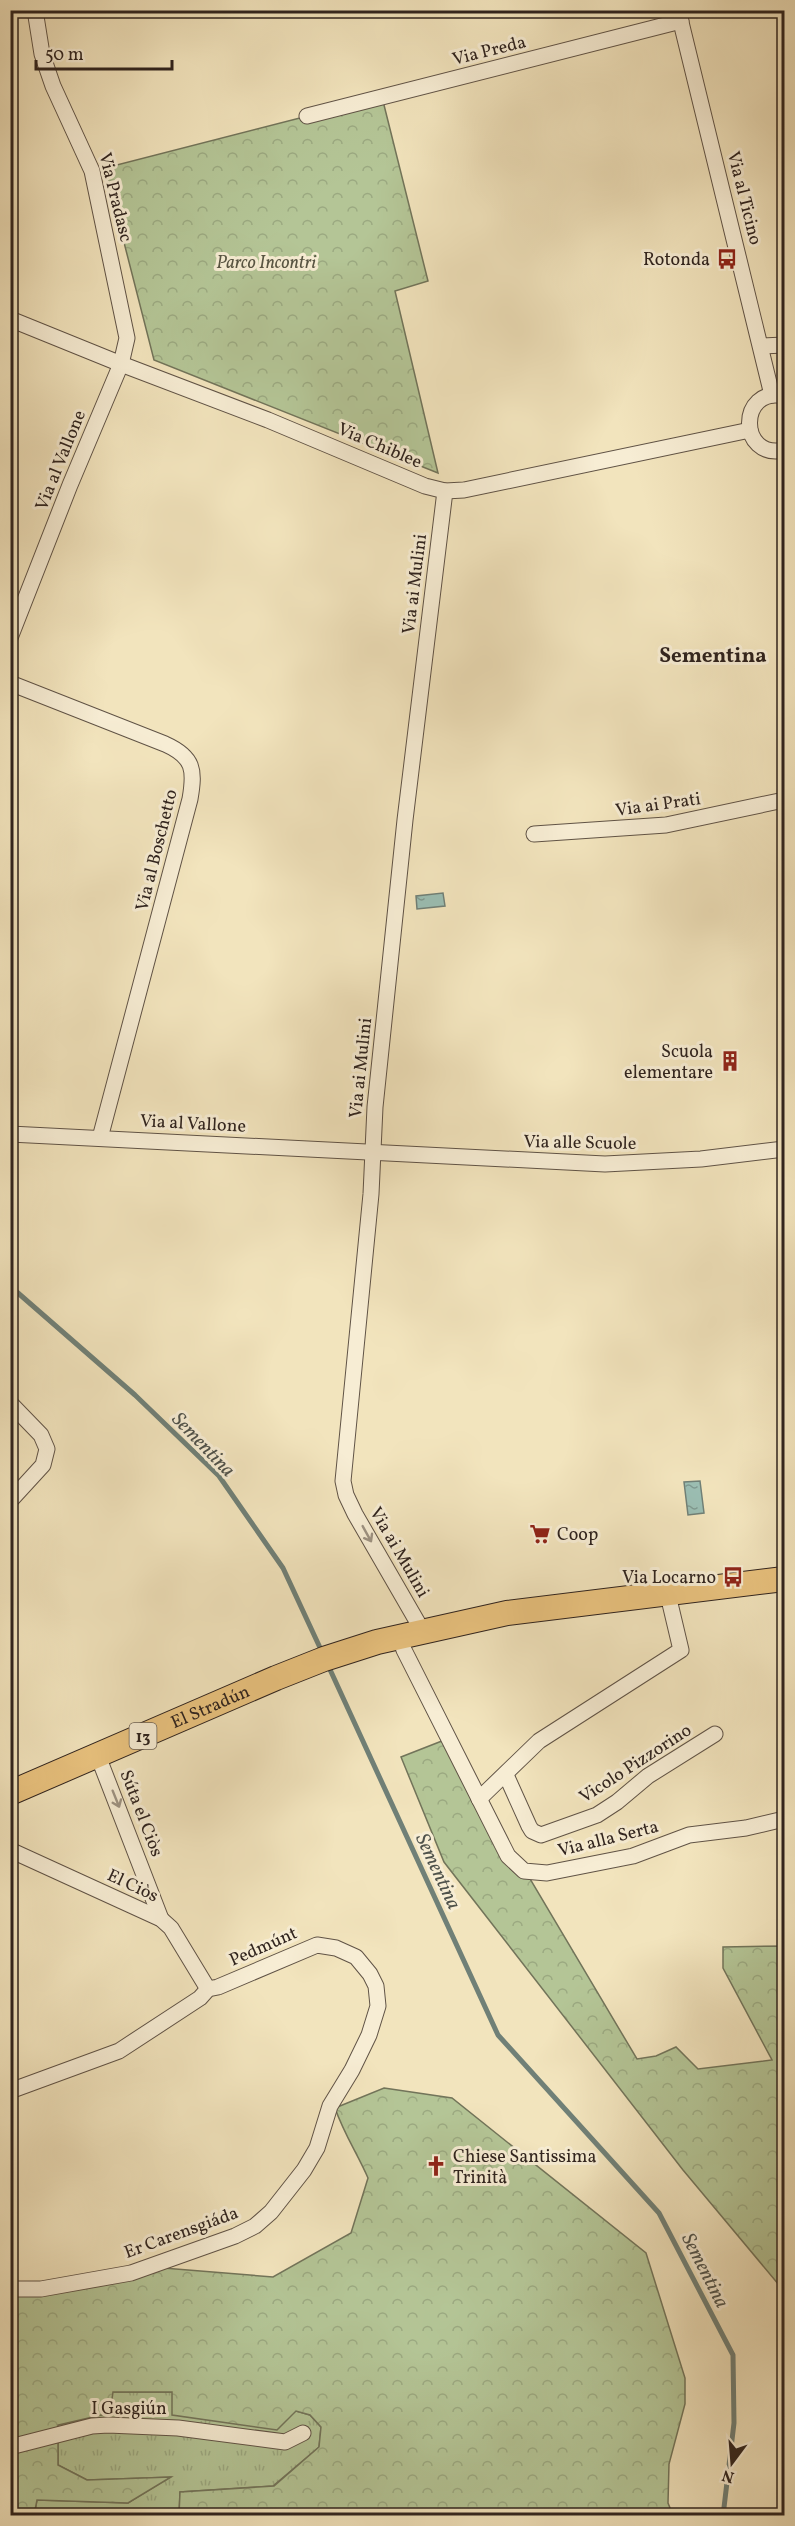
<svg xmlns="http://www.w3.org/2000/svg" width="795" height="2526" font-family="Vollkorn,serif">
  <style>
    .grass { fill: url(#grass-tufts); stroke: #72745a; stroke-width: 1.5 }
    .forest { fill: url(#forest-crowns); stroke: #72745a; stroke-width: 1.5 }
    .water { fill: url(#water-ripples); stroke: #708077; stroke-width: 1.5 }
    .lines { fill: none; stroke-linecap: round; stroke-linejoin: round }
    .stream { stroke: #708077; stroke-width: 5 }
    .street-casing { stroke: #605346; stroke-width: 17 }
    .primary-casing { stroke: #2f231e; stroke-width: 26 }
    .street { stroke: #f7edd4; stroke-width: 15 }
    .primary { stroke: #e9c27e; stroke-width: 24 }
    .oneway { stroke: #9d9282 }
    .labels { text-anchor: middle; stroke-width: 6; stroke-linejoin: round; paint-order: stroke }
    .shield { fill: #f7edd4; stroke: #6b6055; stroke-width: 1.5 }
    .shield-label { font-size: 16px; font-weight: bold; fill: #2f231e }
    .street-label { font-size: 18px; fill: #2f231e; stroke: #f7edd4 }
    .poi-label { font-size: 18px; fill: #2f231e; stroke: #f7edd4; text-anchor: end }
    .park-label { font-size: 18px; font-style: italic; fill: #575442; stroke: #f7edd4 }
    .water-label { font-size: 20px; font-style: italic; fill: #4f524b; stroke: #f7edd4 }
    .quarter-label { font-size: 21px; font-weight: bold; fill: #2f231e; stroke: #f7edd4 }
  </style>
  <defs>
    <pattern id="grass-tufts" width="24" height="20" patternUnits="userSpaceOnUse" patternTransform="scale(1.5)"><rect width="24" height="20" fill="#b4c596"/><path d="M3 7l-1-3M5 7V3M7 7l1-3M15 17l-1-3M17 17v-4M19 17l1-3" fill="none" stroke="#9ba981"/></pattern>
    <pattern id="forest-crowns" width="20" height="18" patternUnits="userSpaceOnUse" patternTransform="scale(1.5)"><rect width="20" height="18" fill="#b4c596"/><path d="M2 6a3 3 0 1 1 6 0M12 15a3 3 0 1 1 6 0" fill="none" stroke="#9ba981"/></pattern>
    <pattern id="water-ripples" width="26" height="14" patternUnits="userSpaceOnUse" patternTransform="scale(1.5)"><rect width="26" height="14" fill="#9bbeb3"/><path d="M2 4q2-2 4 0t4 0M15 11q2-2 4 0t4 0" fill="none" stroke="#7f9a91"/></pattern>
  </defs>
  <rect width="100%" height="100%" fill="#f2e4bd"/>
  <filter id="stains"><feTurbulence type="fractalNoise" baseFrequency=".00333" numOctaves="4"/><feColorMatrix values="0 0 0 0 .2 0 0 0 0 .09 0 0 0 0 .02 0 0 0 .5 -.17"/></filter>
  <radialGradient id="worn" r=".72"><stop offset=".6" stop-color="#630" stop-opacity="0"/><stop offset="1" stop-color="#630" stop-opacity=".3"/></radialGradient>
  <path class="grass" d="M112,2392H172L296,2411L310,2415L321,2427L319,2447L273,2486L180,2492L179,2515L34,2516L37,2500L128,2503L170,2477L87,2480L58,2465V2425L110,2413Z"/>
  <g class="forest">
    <path d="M382,97L428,281L395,291L438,473L154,360L105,168Z"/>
    <path d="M447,1739L637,2059L656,2056L676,2047L698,2069L772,2060L723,1968V1947L784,1946V2291L683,2170L444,1862L401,1757Z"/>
    <path d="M384,2088L452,2098L646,2253L685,2378V2404L669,2464L668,2503L673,2515H179L180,2492L274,2486L319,2447L321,2427L310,2415L296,2411L277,2430L172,2415V2392H113L110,2413L58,2425V2465L87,2480L171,2477L128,2503L37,2500L34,2515H11L10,2289L151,2267L273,2277L351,2233L368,2178C357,2153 344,2134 335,2108Z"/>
  </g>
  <g class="water">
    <path d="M443,893L445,906L417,909L416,896Z"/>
    <path d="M700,1481L704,1513L688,1515L684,1482Z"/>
  </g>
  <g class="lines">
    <g class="stream">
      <path d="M10,1286L135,1395L219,1476L283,1568L322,1652"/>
      <path d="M327,1663L498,2035L659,2213L733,2355L734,2423L723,2516"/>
    </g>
    <g class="street-casing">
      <g id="street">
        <path d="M678,10L772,395"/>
        <path d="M307,116L681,21"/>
        <path d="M10,319L121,364L268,420L425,486L445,491L464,490L750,430"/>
        <path d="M761,346L784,345"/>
        <path d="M784,396C738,386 738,460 784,450"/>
        <path d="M10,638L70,485L121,364L127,338L92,171L53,86L42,54L35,10"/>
        <path d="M10,683L165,744C194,757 195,770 190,799L100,1138"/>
        <path d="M534,834L666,825L784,800"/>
        <path d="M10,1134L605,1164L701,1159L784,1149"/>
        <path d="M10,1403L41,1435L47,1449L43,1465L10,1501"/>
        <path d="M422,1630L355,1514L346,1495L343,1481L371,1194L375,1107L405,820L445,491"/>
        <path d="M399,1636L404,1650L508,1856L524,1871L547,1873L633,1856L689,1835L746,1828L784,1819"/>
        <path d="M98,1756L161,1919"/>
        <path d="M506,1775L529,1826L532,1831L541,1835L597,1815L617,1802L648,1776L715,1734"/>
        <path d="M479,1799L539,1741L681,1650L668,1595"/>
        <path d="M10,1850L161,1919L171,1928L208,1989"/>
        <path d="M10,2091L119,2051L200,1998L208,1989L218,1987L317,1945L336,1948L356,1957L370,1974L376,1986L378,2006L369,2035L352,2070L330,2106L317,2148L304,2170L271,2212L255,2226L235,2236L131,2273L41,2289H10"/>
        <path d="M10,2447L92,2426L108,2425L178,2428L285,2442L303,2433"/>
      </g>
    </g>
    <g class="primary-casing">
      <g id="primary">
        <path id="s1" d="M10,1793L276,1678L324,1659L377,1642L507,1613L784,1579"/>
      </g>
    </g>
    <use href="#street" class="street"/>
    <use href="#primary" class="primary"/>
  </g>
  <defs><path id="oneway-shaft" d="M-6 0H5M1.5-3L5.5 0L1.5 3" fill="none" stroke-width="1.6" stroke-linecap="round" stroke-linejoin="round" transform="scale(1.5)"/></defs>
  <g class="oneway">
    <use href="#oneway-shaft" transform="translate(367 1534) rotate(61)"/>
    <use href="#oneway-shaft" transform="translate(116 1799) rotate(68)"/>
  </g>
  <defs>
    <g id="bus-bare" transform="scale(1.62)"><path d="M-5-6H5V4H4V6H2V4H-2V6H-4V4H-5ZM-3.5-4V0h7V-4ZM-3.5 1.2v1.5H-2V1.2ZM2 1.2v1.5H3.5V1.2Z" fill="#8f2418" stroke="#f7edd4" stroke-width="2.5" paint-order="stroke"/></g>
    <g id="building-bare" transform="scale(1.62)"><path d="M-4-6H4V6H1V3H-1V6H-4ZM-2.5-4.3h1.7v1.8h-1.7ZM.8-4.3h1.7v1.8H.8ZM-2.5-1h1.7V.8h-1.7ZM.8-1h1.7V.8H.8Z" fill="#8f2418" stroke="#f7edd4" stroke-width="2.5" paint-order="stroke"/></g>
    <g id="supermarket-bare" transform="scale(1.62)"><path d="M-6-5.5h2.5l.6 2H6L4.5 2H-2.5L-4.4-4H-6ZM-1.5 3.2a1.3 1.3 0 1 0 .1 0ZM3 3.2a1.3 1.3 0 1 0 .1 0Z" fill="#8f2418" stroke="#f7edd4" stroke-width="2.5" paint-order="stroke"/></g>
    <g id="church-bare" transform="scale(1.62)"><path d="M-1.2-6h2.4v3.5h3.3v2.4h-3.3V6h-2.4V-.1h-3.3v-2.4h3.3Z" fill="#8f2418" stroke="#f7edd4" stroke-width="2.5" paint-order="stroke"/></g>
  </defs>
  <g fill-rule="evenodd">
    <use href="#bus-bare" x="727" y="259"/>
    <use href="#building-bare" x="730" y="1061"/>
    <use href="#supermarket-bare" x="540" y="1534"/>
    <use href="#bus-bare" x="733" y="1577"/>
    <use href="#church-bare" x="436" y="2166"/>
  </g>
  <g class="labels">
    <rect class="shield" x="129.5" y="1723" width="27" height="26" rx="4.5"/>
    <g class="shield-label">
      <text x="143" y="1742">13</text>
    </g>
    <g class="street-label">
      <text transform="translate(489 50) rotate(-14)" y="6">Via Preda</text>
      <text transform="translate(116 197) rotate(76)" y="6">Via Pradasc</text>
      <text transform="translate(745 198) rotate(76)" y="6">Via al Ticino</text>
      <text transform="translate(380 445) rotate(23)" y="6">Via Chiblee</text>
      <text transform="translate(60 460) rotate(-68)" y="6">Via al Vallone</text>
      <text transform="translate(414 584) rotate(-83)" y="6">Via ai Mulini</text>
      <text transform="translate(658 804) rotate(-8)" y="6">Via ai Prati</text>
      <text transform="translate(156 850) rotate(-76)" y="6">Via al Boschetto</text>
      <text transform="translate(360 1068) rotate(-84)" y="6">Via ai Mulini</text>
      <text transform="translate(193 1123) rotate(3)" y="6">Via al Vallone</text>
      <text transform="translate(580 1142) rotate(1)" y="6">Via alle Scuole</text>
      <text transform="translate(400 1552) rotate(60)" y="6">Via ai Mulini</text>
      <text dy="6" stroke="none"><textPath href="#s1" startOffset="218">El Stradún</textPath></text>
      <text transform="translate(635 1763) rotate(-33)" y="6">Vicolo Pizzorino</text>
      <text transform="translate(142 1813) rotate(69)" y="6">Súta el Ciòs</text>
      <text transform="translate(608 1838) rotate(-14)" y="6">Via alla Serta</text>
      <text transform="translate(133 1885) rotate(25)" y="6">El Ciòs</text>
      <text transform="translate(263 1946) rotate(-24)" y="6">Pedmúnt</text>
      <text transform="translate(181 2232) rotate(-20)" y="6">Er Carensgiáda</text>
      <text x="129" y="2414">I Gasgiún</text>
    </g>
    <g class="poi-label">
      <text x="710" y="265">Rotonda</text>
      <text x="713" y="1057">Scuola<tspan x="713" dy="21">elementare</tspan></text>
      <text x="557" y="1540" text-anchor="start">Coop</text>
      <text x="716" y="1583">Via Locarno</text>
      <text x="453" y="2162" text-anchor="start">Chiese Santissima<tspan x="453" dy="21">Trinità</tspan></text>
    </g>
    <g class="park-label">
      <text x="266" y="268">Parco Incontri</text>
    </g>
    <g class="water-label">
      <text transform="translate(204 1444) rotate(46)" y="7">Sementina</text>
      <text transform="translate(439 1871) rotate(65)" y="7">Sementina</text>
      <text transform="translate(706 2270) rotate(63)" y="7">Sementina</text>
    </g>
    <g class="quarter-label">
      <text x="713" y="662">Sementina</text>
    </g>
  </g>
  <rect width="795" height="2526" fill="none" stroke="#f2e4bd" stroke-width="36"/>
  <rect x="12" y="12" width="771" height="2502" fill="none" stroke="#2f231e" stroke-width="3"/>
  <rect x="18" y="18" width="759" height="2490" fill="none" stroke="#2f231e" stroke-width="1.5"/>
  <g transform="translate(732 2463) rotate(196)" stroke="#f7edd4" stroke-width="4.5" paint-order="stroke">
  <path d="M0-4.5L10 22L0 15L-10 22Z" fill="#2f231e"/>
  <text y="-9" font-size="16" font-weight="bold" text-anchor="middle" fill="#2f231e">N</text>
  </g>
  <path d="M36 60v9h136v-9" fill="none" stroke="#2f231e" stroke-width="3"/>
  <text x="45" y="60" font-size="18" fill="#2f231e" stroke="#f7edd4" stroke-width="4.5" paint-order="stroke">50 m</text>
  <rect width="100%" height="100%" filter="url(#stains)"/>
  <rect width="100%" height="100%" fill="url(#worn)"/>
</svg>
